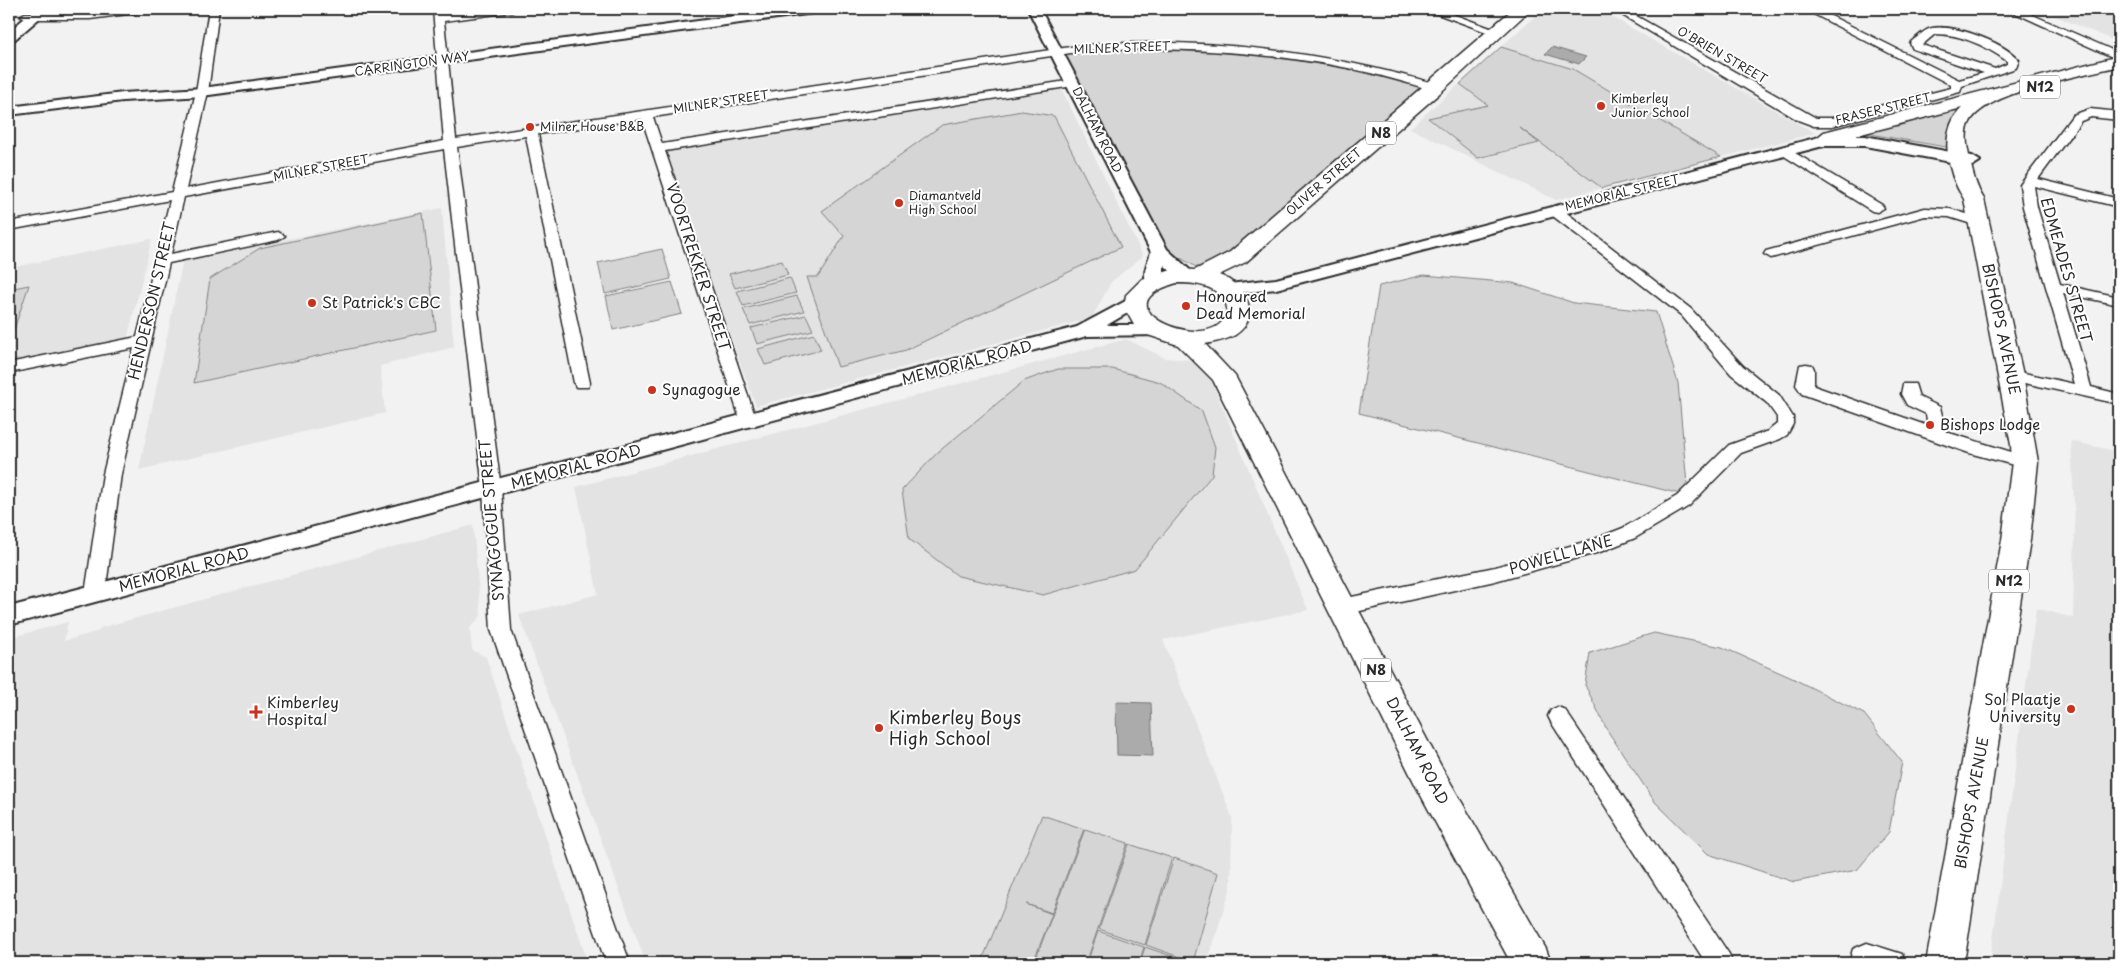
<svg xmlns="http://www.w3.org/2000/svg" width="2128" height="972" font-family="'Playpen Sans',sans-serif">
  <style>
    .built { fill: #e3e3e3 }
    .green { fill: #d5d5d5; stroke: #808080 }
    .water { fill: #ababab; stroke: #787878 }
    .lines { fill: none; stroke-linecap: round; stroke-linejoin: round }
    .minor-casing { stroke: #2b2b2b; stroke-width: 3 }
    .tertiary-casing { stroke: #2b2b2b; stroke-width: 4 }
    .trunk-casing { stroke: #2b2b2b; stroke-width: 3 }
    .minor { fill: #fff; fill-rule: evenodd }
    .tertiary { fill: #fff; fill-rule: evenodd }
    .trunk { fill: #fff; fill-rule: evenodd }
    .poi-dot { fill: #c8321e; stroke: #fff; stroke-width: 2 }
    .labels { text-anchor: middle; stroke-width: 4; stroke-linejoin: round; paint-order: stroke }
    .far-street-label { font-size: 12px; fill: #2b2b2b; stroke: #fff }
    .far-poi-label { font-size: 12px; fill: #2b2b2b; stroke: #fff; text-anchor: start }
    .shield { fill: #fff; stroke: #6b6b6b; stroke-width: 1 }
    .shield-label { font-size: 14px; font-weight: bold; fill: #2b2b2b }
    .street-label { font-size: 15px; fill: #2b2b2b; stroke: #fff }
    .poi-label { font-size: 15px; fill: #2b2b2b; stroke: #fff; text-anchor: start }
    .near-poi-label { font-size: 18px; fill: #2b2b2b; stroke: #fff; text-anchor: start }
  </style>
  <rect width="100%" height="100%" fill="#f2f2f2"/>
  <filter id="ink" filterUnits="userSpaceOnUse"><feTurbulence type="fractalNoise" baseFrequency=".02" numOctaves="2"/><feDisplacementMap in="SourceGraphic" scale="10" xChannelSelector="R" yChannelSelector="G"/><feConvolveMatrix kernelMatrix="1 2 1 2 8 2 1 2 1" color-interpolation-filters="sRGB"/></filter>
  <g filter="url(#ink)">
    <g class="built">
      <path d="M1543,9H1598L1815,133L1556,200L1410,128Z"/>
      <path d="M2038,9H2119V42L2115,41Z"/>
      <path d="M1061,88L1143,256L1111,282L1092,318L756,406L662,150Z"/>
      <path d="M442,208L454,347L380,366L385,413L139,470L183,260Z"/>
      <path d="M152,239L127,340L9,362V268Z"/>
      <path d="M1126,339L1165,358L1203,361L1308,610L1163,640L1232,817L1231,887L1207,963H646L519,615L598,594L576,487Z"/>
      <path d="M2071,441L2119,452V963H1990L2036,608L2073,618L2075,526Z"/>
      <path d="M473,525L481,616L470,628L472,650L486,657L588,963H9V638L68,622L64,641L99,631L100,628Z"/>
    </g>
    <g class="green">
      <path d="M1138,44L1311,58L1427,85L1228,261L1196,267L1165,249L1057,51Z"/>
      <path d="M1501,47L1573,69L1721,157L1602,188L1520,128L1539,143L1478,158L1428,118L1488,105L1460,84Z"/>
      <path d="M1966,105L1952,145L1946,147L1864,133Z"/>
      <path d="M1022,111L1054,116L1121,247L906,350L838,367L807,277H818L844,236L822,211L942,125Z"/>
      <path d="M423,213L436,330L194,383L210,279L260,248Z"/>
      <path d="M662,249L671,279L605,294L598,263Z"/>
      <path d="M782,261L788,275L735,288L729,274Z"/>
      <path d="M1424,275L1513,283L1574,303L1656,312L1678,383L1688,496L1359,413L1379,286Z"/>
      <path d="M790,278L796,293L743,306L737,291Z"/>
      <path d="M672,282L682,314L613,330L606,296Z"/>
      <path d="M29,285L9,344V289Z"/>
      <path d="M797,296L804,311L750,325L743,309Z"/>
      <path d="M806,315L813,330L757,344L751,328Z"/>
      <path d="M814,334L821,350L765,365L758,349Z"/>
      <path d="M1058,369H1112L1160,382L1202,411L1215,447L1212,475L1135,569L1043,595L958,576L909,539L902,490L937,453L1024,381Z"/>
      <path d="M1654,633L1722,647L1792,678L1864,714L1902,762L1889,832L1857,870L1794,882L1708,854L1655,802L1607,730L1585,685L1590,653Z"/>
      <path d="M1042,815L1084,829L1052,913L1026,904L1052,914L1033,963H981Z"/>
      <path d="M1085,829L1128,843L1086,963H1034Z"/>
      <path d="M1129,844L1172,858L1145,945L1099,929Z"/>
      <path d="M1174,858L1218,873L1193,962L1146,945Z"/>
      <path d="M1098,931L1144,947L1139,963H1087Z"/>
      <path d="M1145,947L1192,963H1140Z"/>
    </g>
    <g class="water">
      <path d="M1552,47L1586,57L1579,64L1545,54Z"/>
      <path d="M1116,702L1151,703L1153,756L1117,755Z"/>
    </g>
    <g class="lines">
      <g class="minor-casing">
        <g id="minor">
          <path d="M121,9H148L143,12L90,19H25L20,16L25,13H90Z"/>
          <path d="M209,9H219L208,92L186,189L444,141L433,9H443L444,14L488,9H517L512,12L444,21L456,139L1084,45C1208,37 1321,51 1440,85L1442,87L1436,91C1407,83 1378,74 1348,68C1260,51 1173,46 1084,51L653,117L662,144L1073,80L1079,83L1073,86L665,151L757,422L755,426H743L741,422L642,119L538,134L590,383L588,387H576L574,383L526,136L457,147L501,489L511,630L630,963H606L491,630L483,489L444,149L184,197L171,254L278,232L285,236L278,240L169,263L121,474L105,594L102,599L95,601L88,599L85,594L103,474L134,348L9,373V363L137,337L170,200L9,230V222L172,192L196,92Z"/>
          <path d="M1424,9H1439L1501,32L1496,35L1492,34Z"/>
          <path d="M1612,9H1624L1816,118H1832L1951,88V85L1804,9H1817L1959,80L1984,73L1913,49L1910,43L1912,41C1918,37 1925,29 1932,28C1955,24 2003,42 2019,60L2016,68L1962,86L1960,92L1832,126H1814L1798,120ZM1935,34C1961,34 1986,46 2007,61V64L1995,69L1922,45Z"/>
          <path d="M2006,9H2019L2119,53V60Z"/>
          <path d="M2090,109L2119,112V120L2091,117L2081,121L2038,179L2119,199V207L2034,186L2037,207L2060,284L2119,297V305L2063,293L2091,387L2119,394V404L2011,380L2005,379L2003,375L2005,371L2011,370L2074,384L2023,207L2020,185L2073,115Z"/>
          <path d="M1785,147L1882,205L1884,208L1877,212L1872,211L1781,154L1779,151Z"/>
          <path d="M1554,206L1559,207L1691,309L1743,366L1779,395L1793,417V424L1787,435L1780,439L1741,453L1689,506L1635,538L1600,552L1495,581L1342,615L1335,612L1332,607L1335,602L1342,599L1495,567L1595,539L1623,528L1677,496L1729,445L1768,431L1777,424V417L1767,403L1731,374L1681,315L1549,213L1547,210Z"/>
          <path d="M1925,208L1950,209L1983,219L1985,222L1978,226L1949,217L1925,216L1771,258L1764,254L1766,251Z"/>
          <path d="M1806,364L1812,365L1814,369V386L1928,426L1926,414L1907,405L1901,394L1903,384H1915L1919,397L1940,407L1946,432L2031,458L2034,462L2031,466L2025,468L1969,453L1802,394L1796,385L1800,365Z"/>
          <path d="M1558,707L1565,710L1729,954L1732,963H1706L1551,722L1548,716L1551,710Z"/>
          <path d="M1867,943L1902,954L1905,963H1849L1853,949Z"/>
        </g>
      </g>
      <g class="tertiary-casing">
        <g id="tertiary">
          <path d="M36,9H50L14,40L9,41V31Z"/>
          <path d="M787,9H820L814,13L202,96L123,101L9,115V107L123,93L202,88Z"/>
          <path d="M1028,9H1040L1167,249L1192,272L1195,276L1192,280H1180L1164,265L1163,281L1160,285H1148C1141,275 1148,262 1151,252Z"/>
          <path d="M1823,136H1865L1972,156L1980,161L1972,166L1865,146H1823L1276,289L1228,294L1222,293L1219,289L1222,285L1228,284L1276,279Z"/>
          <path d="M1135,296L1141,297L1144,301L1141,305L1107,325H1155L1162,327L1164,331L1162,335L1087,336L9,625V607L1077,327Z"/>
        </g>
      </g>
      <g class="trunk-casing">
        <g id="trunk">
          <path d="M1513,9H1531L1442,91L1246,262L1219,275C1244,284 1264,316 1235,335C1227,340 1215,342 1205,344L1235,376L1441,766L1546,949L1551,963H1511L1417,788L1213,380L1178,345L1148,335L1134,325L1124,307L1126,295L1142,279L1175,269L1195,270L1230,252ZM1177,283C1195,283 1218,285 1226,304C1228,309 1227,315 1224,319C1211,340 1169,330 1154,317C1133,298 1163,287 1177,283Z"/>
          <path d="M2119,56V66C2086,75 1986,91 1970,122C1964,133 1967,147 1970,160C1973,174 1976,187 1984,199L2023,375L2038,462L2030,540L1964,963H1926L2002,540L2012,462L2011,445L1964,199C1947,174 1938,130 1962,108L1838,140L1823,147L1816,145L1813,141L1824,132Z"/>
        </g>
      </g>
      <use href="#minor" class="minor"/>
      <use href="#tertiary" class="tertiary"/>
      <use href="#trunk" class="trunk"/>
    </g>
  </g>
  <g class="poi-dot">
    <circle cx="1601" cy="106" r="5"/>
    <circle cx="530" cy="127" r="5"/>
    <circle cx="899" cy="203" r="5"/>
    <circle cx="312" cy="303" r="5"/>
    <circle cx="1186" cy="306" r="5"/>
    <circle cx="652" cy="390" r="5"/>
    <circle cx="1930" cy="425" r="5"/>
    <circle cx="2071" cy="709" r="5"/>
    <path d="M253.5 704.5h5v5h5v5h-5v5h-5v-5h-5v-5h5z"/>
    <circle cx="879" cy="728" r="5"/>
  </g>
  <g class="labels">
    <g class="far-street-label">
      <text transform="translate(1122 48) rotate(-2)" y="4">MILNER STREET</text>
      <text transform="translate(1722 55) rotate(30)" y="4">O'BRIEN STREET</text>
      <text transform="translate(412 64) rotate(-8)" y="4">CARRINGTON WAY</text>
      <text transform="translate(721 102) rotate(-9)" y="4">MILNER STREET</text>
      <text transform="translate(1883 109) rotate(-14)" y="4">FRASER STREET</text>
      <text transform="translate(1097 130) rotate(63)" y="4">DALHAM ROAD</text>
      <text transform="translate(321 168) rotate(-11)" y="4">MILNER STREET</text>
      <text transform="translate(1324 182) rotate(-41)" y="4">OLIVER STREET</text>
      <text transform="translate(1622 193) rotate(-14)" y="4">MEMORIAL STREET</text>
    </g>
    <g class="far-poi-label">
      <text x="1611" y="103">Kimberley<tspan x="1611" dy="14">Junior School</tspan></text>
      <text x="540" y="131">Milner House B&amp;B</text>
      <text x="909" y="200">Diamantveld<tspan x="909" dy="14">High School</tspan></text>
    </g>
    <g class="shield">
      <rect x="2020" y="75.5" width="40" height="23" rx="4"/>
      <rect x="1366" y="121.5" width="30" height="23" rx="4"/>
      <rect x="1989" y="569.5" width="40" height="23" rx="4"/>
      <rect x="1361" y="658.5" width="30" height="23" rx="4"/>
    </g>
    <g class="shield-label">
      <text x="2040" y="92">N12</text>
      <text x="1381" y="138">N8</text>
      <text x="2009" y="586">N12</text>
      <text x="1376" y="675">N8</text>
    </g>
    <g class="street-label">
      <text transform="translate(698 267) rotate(72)" y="5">VOORTREKKER STREET</text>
      <text transform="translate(2066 270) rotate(74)" y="5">EDMEADES STREET</text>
      <text transform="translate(152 301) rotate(-77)" y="5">HENDERSON STREET</text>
      <text transform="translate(2001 329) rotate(78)" y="5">BISHOPS AVENUE</text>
      <text transform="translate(967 363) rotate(-15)" y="5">MEMORIAL ROAD</text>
      <text transform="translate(576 467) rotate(-15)" y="5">MEMORIAL ROAD</text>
      <text transform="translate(492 520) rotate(-95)" y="5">SYNAGOGUE STREET</text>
      <text transform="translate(1561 555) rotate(-16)" y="5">POWELL LANE</text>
      <text transform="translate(184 570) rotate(-15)" y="5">MEMORIAL ROAD</text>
      <text transform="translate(1417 751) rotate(63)" y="5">DALHAM ROAD</text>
      <text transform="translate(1972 803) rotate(-80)" y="5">BISHOPS AVENUE</text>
    </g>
    <g class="poi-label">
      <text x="1196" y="302">Honoured<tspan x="1196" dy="17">Dead Memorial</tspan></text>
      <text x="322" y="308">St Patrick's CBC</text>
      <text x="662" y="395">Synagogue</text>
      <text x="1940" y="430">Bishops Lodge</text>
      <text x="2061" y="705" text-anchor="end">Sol Plaatje<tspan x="2061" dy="17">University</tspan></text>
      <text x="267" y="708">Kimberley<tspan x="267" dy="17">Hospital</tspan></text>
    </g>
    <g class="near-poi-label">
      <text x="889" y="724">Kimberley Boys<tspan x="889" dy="21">High School</tspan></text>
    </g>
  </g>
  <rect width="2128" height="972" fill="none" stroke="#fff" stroke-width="30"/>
  <rect x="15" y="15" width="2098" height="942" fill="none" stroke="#2b2b2b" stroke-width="2" filter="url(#ink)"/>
</svg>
